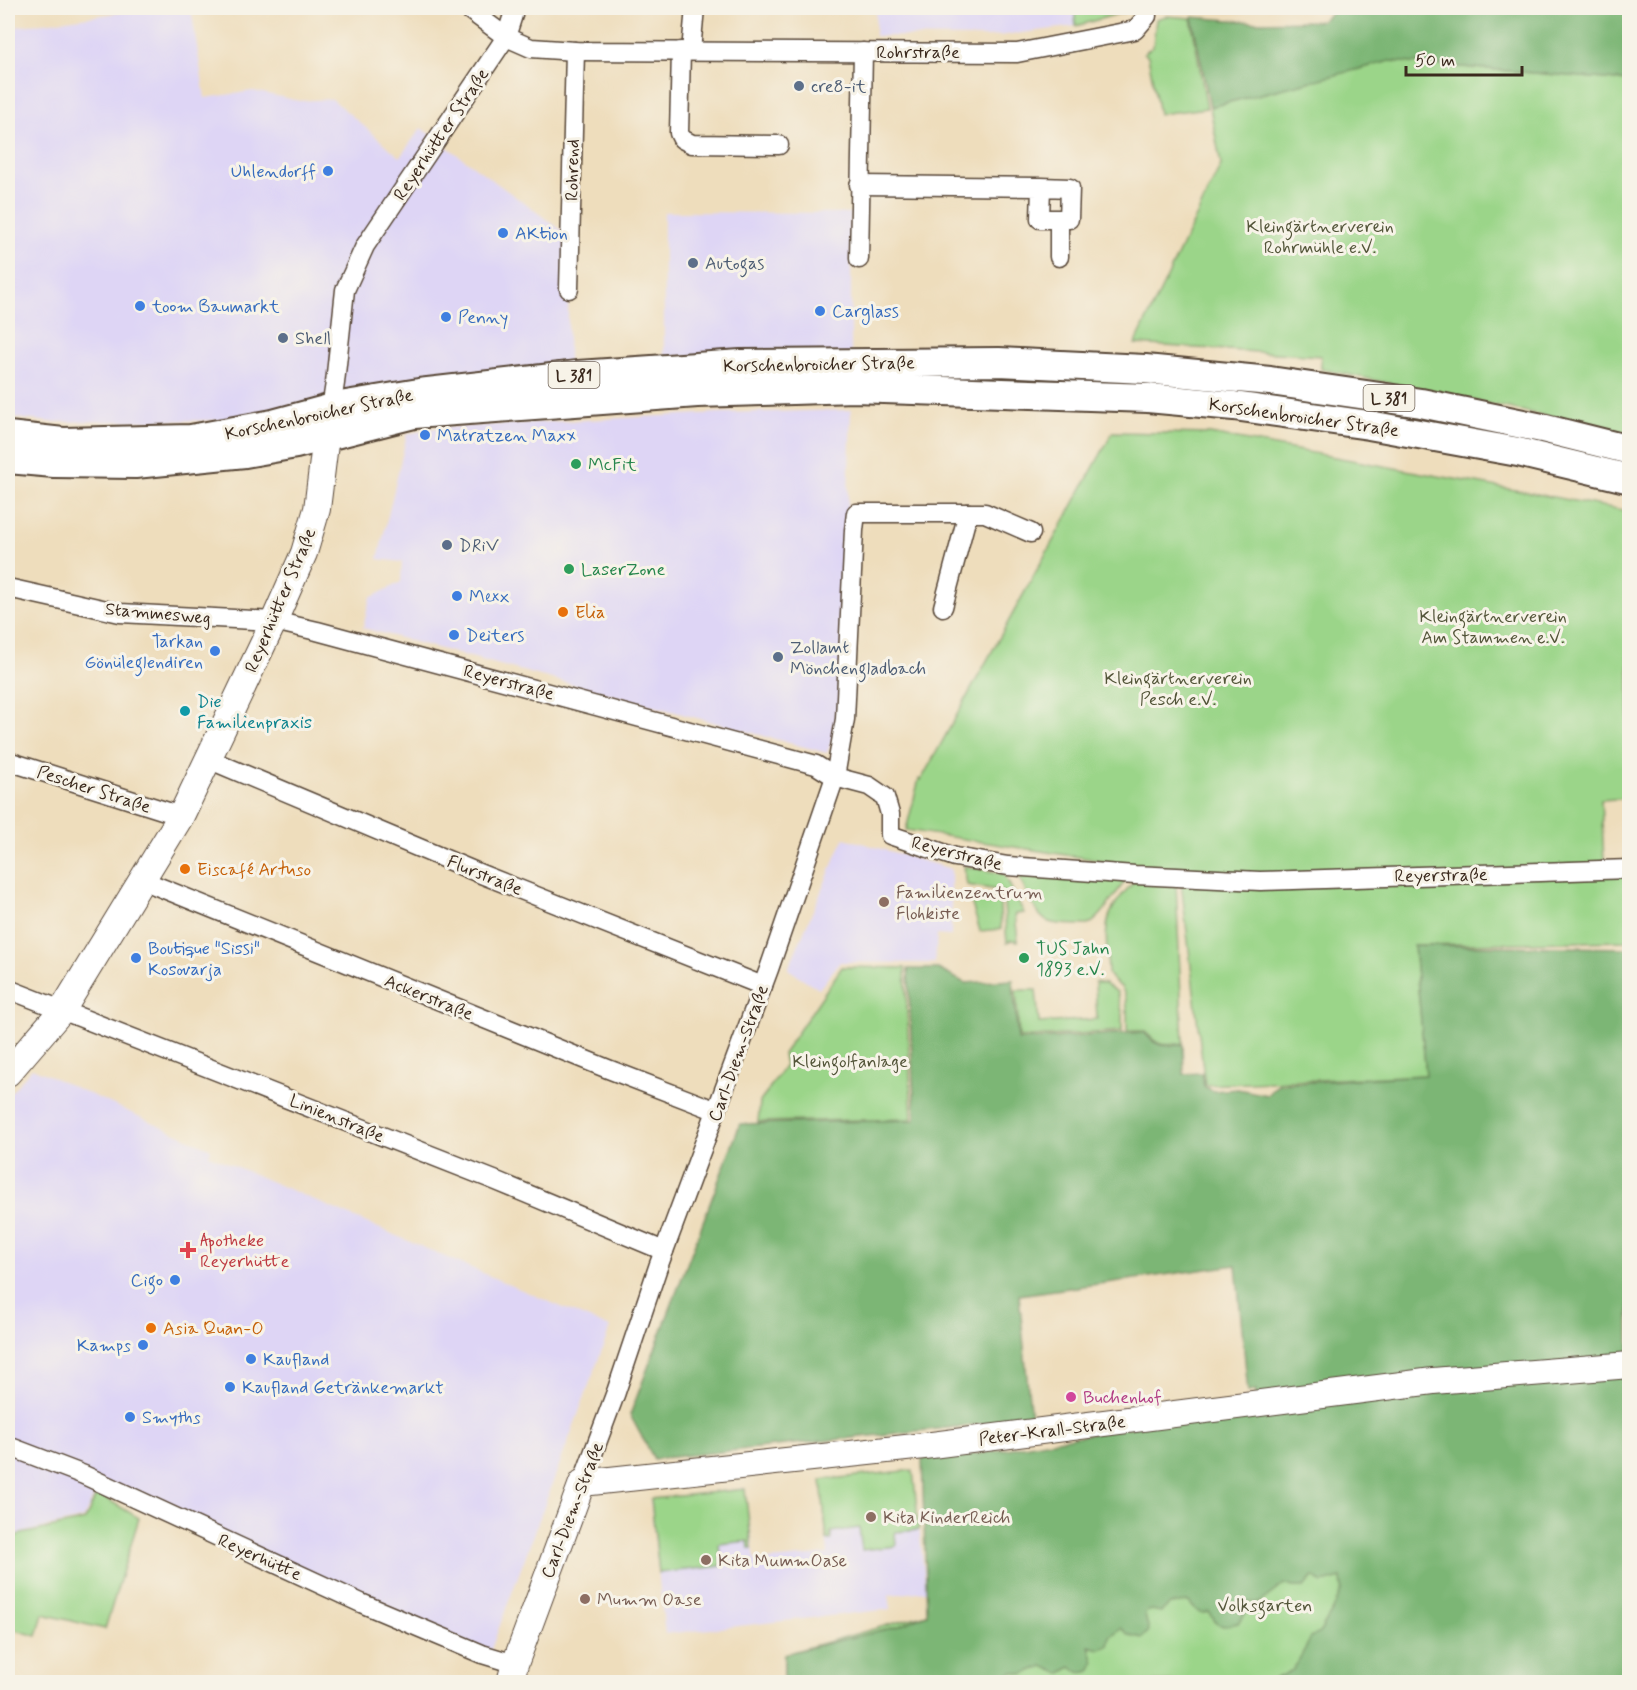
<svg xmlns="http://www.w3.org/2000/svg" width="1637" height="1690" font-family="Mynerve,sans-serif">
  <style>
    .built { fill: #ded5f5 }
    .green { fill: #9bd589; stroke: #6b8054; stroke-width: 1.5 }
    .forest { fill: #7cb675; stroke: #5c704a; stroke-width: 1.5 }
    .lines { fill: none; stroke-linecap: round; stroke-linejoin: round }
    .street-casing { stroke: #564536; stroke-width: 21 }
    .secondary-casing { stroke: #564536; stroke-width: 28 }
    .primary-casing { stroke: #564536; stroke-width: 32 }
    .street { stroke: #fff; stroke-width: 18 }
    .secondary { stroke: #fff; stroke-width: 26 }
    .primary { stroke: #fff; stroke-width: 28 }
    .service-dot { fill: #5c6f8a; stroke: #f7f3e8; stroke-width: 2 }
    .shop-dot { fill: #3f7fe0; stroke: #f7f3e8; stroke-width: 2 }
    .leisure-dot { fill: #2e9e5b; stroke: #f7f3e8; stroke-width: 2 }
    .food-dot { fill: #e8710a; stroke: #f7f3e8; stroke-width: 2 }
    .culture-dot { fill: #0f9aa8; stroke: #f7f3e8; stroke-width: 2 }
    .education-dot { fill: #8d6e63; stroke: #f7f3e8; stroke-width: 2 }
    .health-dot { fill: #e0444e; stroke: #f7f3e8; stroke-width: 2 }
    .hotel-dot { fill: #d1479c; stroke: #f7f3e8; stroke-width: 2 }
    .labels { text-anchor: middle; stroke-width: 6; stroke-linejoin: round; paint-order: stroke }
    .shield { fill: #f7f3e8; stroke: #73665b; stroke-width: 1.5 }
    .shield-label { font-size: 16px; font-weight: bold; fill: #3b2a1e }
    .street-label { font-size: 18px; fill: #3b2a1e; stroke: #f7f3e8 }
    .service-label { font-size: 18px; fill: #4e5e75; stroke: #f7f3e8; text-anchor: start }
    .shop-label { font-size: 18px; fill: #366cbe; stroke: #f7f3e8; text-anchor: start }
    .park-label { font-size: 18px; fill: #535539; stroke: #f7f3e8 }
    .leisure-label { font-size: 18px; fill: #27864d; stroke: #f7f3e8; text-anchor: start }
    .food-label { font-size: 18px; fill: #c56008; stroke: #f7f3e8; text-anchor: start }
    .culture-label { font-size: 18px; fill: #0d838f; stroke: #f7f3e8; text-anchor: start }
    .education-label { font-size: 18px; fill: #785e54; stroke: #f7f3e8; text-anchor: start }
    .health-label { font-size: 18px; fill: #be3a42; stroke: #f7f3e8; text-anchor: start }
    .hotel-label { font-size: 18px; fill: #b23c85; stroke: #f7f3e8; text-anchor: start }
  </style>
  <rect width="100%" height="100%" fill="#f7f3e8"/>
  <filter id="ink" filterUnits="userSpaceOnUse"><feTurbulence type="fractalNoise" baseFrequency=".0167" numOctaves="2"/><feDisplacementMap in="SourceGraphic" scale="12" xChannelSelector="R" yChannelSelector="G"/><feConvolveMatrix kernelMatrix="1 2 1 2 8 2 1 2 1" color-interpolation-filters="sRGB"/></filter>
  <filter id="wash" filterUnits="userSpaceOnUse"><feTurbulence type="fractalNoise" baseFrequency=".008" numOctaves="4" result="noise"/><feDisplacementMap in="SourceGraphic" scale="24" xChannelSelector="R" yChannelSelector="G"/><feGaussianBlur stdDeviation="1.35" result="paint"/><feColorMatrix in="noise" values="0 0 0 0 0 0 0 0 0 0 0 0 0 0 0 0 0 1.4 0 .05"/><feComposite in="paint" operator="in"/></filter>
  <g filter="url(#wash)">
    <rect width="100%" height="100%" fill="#eeddbc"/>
    <g class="built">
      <path d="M155,8H191L205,98L253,91L299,101L332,99L400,157L421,128L568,235V366L409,378L249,420L48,422L8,417V28Z"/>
      <path d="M876,8H1074L1076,26L988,37L875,36Z"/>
      <path d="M664,212L851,213V354L664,358Z"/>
      <path d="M851,410L840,720L827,753L363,628L370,598L401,582L402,562L378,559L407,434L436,428L718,413Z"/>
      <path d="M844,838L951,869V936L937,935L935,963L840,962L819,989L788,969Z"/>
      <path d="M32,1068L211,1149L209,1155L610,1328L487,1660L97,1488L84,1518L8,1536V1096Z"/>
      <path d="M913,1470L926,1591L889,1595L891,1609L665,1634L650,1499L745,1488L755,1561L781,1559L828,1554L821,1480Z"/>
    </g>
    <g class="green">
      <path d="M1074,8H1138L1076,26Z"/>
      <path d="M1166,16L1191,18L1207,108L1159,114L1148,56L1144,53L1153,46L1156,19Z"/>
      <path d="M1390,61L1629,81V436L1580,423L1321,369V356L1135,344L1221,165L1210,107Z"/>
      <path d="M1113,432L1210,434L1629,511V798L1601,800L1604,862L1629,876V941L1414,945L1426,1075L1205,1085L1180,873L906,830L919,779L921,780Z"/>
      <path d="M964,866L1004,874L1024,913L1015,914L1018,941L1011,940L1007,943L1003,891L967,885Z"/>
      <path d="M1016,870L1128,878C1115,892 1103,918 1088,925C1076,924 1061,926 1049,922C1035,918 1022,882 1016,870Z"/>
      <path d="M1137,879L1176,882L1183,1043C1163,1046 1158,1047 1145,1031H1127C1127,1018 1129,998 1121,987C1116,982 1111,981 1108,973C1106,925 1100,915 1137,879Z"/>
      <path d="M970,898L1000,903L1001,929L980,931Z"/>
      <path d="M842,967L905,968L912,1119L758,1122L760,1102L785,1065L783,1054Z"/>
      <path d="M1095,982L1105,984L1117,992L1122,1011V1031L1019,1038L1016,990H1036L1039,1023L1097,1019Z"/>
      <path d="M913,1470L919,1530L895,1532L896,1546L862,1550L859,1528L831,1532V1540H827L821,1480Z"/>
      <path d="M745,1489L752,1549H749L748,1541L719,1544L721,1566L659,1573L651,1499Z"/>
      <path d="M97,1493L139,1518L105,1629L43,1614L37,1636L8,1628V1537L85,1520Z"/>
      <path d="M1359,1501L1328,1682H784V1654L927,1614Z"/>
    </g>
    <g class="forest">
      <path d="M1338,8H1629V81L1390,61L1210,107L1192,17L1255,22L1321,21Z"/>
      <path d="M1414,945L1629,948V1682H1268L1293,1670L1311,1638L1320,1632L1333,1610L1342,1589L1341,1578L1323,1583L1313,1577L1304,1587H1293L1284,1584L1259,1603L1246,1602V1613L1238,1623L1224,1626L1217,1624L1209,1612C1199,1615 1195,1610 1189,1602L1170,1604L1161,1612L1152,1610L1145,1612C1145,1620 1148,1624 1149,1631L1142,1638L1130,1635L1121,1628L1110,1637L1108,1646L1100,1649L1089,1646L1094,1663L1090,1671C1082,1674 1078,1673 1071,1667L1060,1674L1043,1666L1024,1674L1012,1672L1008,1675L1010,1682H990L975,1673L955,1675L954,1682H784V1654L899,1626L927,1614L922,1459L984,1453L1255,1405L1256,1390L1248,1392L1236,1265L1019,1295L1031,1419L654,1459L630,1415L740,1124L915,1120L908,969H938L965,983L1013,980L1018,1040L1144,1032C1157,1048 1163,1047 1183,1044L1184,1074L1202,1073L1204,1086L1213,1091L1238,1089L1267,1095L1278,1084L1426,1075Z"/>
    </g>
  </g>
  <g filter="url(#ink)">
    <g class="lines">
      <g class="street-casing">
        <g id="street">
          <path d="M467,8L506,37L531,48L575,51L1017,53L1135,30L1147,16"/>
          <path d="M681,51L679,133L682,139L692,144L779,145"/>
          <path d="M691,51L695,8"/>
          <path d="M859,185L1041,187L1040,219H1069L1070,188L1041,187"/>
          <path d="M1059,257V220"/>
          <path d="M859,259L863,52"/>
          <path d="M569,289L575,51"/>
          <path d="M330,415L335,383L345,290L365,246L506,37L513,15V8"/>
          <path d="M8,588L120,613L274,621L317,631L816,765L835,777L869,786L885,797L890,814V835L955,857L1008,866L1135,875L1260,881L1630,869"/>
          <path d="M943,607L968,513"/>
          <path d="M208,759L481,874L763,986"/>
          <path d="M8,761L181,816"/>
          <path d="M142,880L608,1069L717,1111"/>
          <path d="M8,989L494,1180L664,1251"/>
          <path d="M8,1446L84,1475L361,1603L482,1654L515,1664"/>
          <path d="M582,1483L616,1392L658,1267L769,969L835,777L845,719L854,530L856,513H985L1031,533"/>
        </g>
      </g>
      <g class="secondary-casing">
        <g id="secondary">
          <path d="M8,1073L63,1009L181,816L274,621L304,553L317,509L326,436"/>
          <path d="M510,1682L515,1664L582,1483L924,1446L1433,1381L1630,1365"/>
        </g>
      </g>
      <g class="primary-casing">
        <g id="primary">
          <path d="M8,436L63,442L191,439L273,424L340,406L419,393L578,375L741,364L999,362L1145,369L1270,381L1421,403L1542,428L1630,450"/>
          <path d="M8,459L54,463L135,464L245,453L296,444L414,414L697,393L854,388L1148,398L1234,406L1369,425L1518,452L1630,479"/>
        </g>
      </g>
      <use href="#street" class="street"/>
      <use href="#secondary" class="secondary"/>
      <use href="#primary" class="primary"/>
    </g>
  </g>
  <g class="service-dot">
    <circle cx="799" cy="86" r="6"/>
    <circle cx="693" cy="263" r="6"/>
    <circle cx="283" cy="338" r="6"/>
    <circle cx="447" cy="545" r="6"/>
    <circle cx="778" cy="657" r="6"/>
  </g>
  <g class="shop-dot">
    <circle cx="328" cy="171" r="6"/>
    <circle cx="503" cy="233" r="6"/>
    <circle cx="140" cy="306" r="6"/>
    <circle cx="820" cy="311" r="6"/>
    <circle cx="446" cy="317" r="6"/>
    <circle cx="425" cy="435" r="6"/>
    <circle cx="457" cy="596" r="6"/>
    <circle cx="454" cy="635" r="6"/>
    <circle cx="215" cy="651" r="6"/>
    <circle cx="136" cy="958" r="6"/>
    <circle cx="175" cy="1280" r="6"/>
    <circle cx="143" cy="1345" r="6"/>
    <circle cx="251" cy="1359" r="6"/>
    <circle cx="230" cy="1387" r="6"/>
    <circle cx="130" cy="1417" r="6"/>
  </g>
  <g class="leisure-dot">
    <circle cx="576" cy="464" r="6"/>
    <circle cx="569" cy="569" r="6"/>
    <circle cx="1024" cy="958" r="6"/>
  </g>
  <g class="food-dot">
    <circle cx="563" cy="612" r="6"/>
    <circle cx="185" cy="869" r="6"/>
    <circle cx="151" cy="1328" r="6"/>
  </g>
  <circle class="culture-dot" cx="185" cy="711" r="6"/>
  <g class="education-dot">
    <circle cx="884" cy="902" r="6"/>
    <circle cx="871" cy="1517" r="6"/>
    <circle cx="706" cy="1560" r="6"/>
    <circle cx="585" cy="1599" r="6"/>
  </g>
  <path class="health-dot" d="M185 1241h6v6h6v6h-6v6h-6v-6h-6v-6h6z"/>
  <circle class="hotel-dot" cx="1071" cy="1397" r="6"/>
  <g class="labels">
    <g class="shield">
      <rect x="548.5" y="362" width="51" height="26" rx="4.5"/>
      <rect x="1363.5" y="385" width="51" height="26" rx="4.5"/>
    </g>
    <g class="shield-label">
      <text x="574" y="381">L 381</text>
      <text x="1389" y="404">L 381</text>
    </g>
    <g class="street-label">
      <text x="918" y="58">Rohrstraße</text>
      <text transform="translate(441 134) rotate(-56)" y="6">Reyerhütter Straße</text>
      <text transform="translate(572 170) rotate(-89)" y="6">Rohrend</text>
      <text transform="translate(819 364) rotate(-1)" y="6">Korschenbroicher Straße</text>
      <text transform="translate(319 414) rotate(-12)" y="6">Korschenbroicher Straße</text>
      <text transform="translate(1304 417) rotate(8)" y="6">Korschenbroicher Straße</text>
      <text transform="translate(280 600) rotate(-67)" y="6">Reyerhütter Straße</text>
      <text transform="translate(158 613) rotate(5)" y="6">Stammesweg</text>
      <text transform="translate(509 682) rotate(15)" y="6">Reyerstraße</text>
      <text transform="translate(94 789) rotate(18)" y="6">Pescher Straße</text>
      <text transform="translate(957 853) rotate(14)" y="6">Reyerstraße</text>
      <text transform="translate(485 875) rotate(22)" y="6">Flurstraße</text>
      <text transform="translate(1441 875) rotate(-1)" y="6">Reyerstraße</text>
      <text transform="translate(429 997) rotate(22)" y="6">Ackerstraße</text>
      <text transform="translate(738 1053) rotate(-70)" y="6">Carl-Diem-Straße</text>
      <text transform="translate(337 1118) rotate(22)" y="6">Linienstraße</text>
      <text transform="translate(1052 1430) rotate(-7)" y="6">Peter-Krall-Straße</text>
      <text transform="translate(572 1510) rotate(-69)" y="6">Carl-Diem-Straße</text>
      <text transform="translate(260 1557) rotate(24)" y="6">Reyerhütte</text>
    </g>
    <g class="service-label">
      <text x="811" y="92">cre8-it</text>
      <text x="705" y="269">Autogas</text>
      <text x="295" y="344">Shell</text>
      <text x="459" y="551">DRiV</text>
      <text x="790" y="653">Zollamt<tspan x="790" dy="21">Mönchengladbach</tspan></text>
    </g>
    <g class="shop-label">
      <text x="316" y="177" text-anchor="end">Uhlendorff</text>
      <text x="515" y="239">AKtion</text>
      <text x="152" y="312">toom Baumarkt</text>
      <text x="832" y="317">Carglass</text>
      <text x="458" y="323">Penny</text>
      <text x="437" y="441">Matratzen Maxx</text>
      <text x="469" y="602">Mexx</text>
      <text x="466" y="641">Deiters</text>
      <text x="203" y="647" text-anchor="end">Tarkan<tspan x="203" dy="21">Gönüleglendiren</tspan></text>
      <text x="148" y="954">Boutique "Sissi"<tspan x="148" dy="21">Kosovarja</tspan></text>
      <text x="163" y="1286" text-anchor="end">Cigo</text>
      <text x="131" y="1351" text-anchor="end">Kamps</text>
      <text x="263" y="1365">Kaufland</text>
      <text x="242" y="1393">Kaufland Getränkemarkt</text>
      <text x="142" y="1423">Smyths</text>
    </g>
    <g class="park-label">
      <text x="1320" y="232">Kleingärtnerverein<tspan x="1320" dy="21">Rohrmühle e.V.</tspan></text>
      <text x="1493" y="622">Kleingärtnerverein<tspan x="1493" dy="21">Am Stammen e.V.</tspan></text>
      <text x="1178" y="684">Kleingärtnerverein<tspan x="1178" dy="21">Pesch e.V.</tspan></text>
      <text x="850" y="1067">Kleingolfanlage</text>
      <text x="1265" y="1611">Volksgarten</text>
    </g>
    <g class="leisure-label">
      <text x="588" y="470">McFit</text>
      <text x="581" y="575">LaserZone</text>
      <text x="1036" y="954">TUS Jahn<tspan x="1036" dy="21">1893 e.V.</tspan></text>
    </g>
    <g class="food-label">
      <text x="575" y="618">Elia</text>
      <text x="197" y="875">Eiscafé Artuso</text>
      <text x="163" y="1334">Asia Quan-O</text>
    </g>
    <g class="culture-label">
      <text x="197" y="707">Die<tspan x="197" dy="21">Familienpraxis</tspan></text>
    </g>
    <g class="education-label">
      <text x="896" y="898">Familienzentrum<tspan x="896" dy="21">Flohkiste</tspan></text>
      <text x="883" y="1523">Kita KinderReich</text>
      <text x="718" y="1566">Kita MummOase</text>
      <text x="597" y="1605">Mumm Oase</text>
    </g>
    <g class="health-label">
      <text x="200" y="1246">Apotheke<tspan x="200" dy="21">Reyerhütte</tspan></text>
    </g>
    <g class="hotel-label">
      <text x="1083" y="1403">Buchenhof</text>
    </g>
  </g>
  <rect width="1637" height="1690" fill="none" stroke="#f7f3e8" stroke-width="30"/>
  <path d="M1406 66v9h116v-9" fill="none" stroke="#3b2a1e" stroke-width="3"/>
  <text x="1415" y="66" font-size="18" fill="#3b2a1e" stroke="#f7f3e8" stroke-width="4.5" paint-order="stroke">50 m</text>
</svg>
